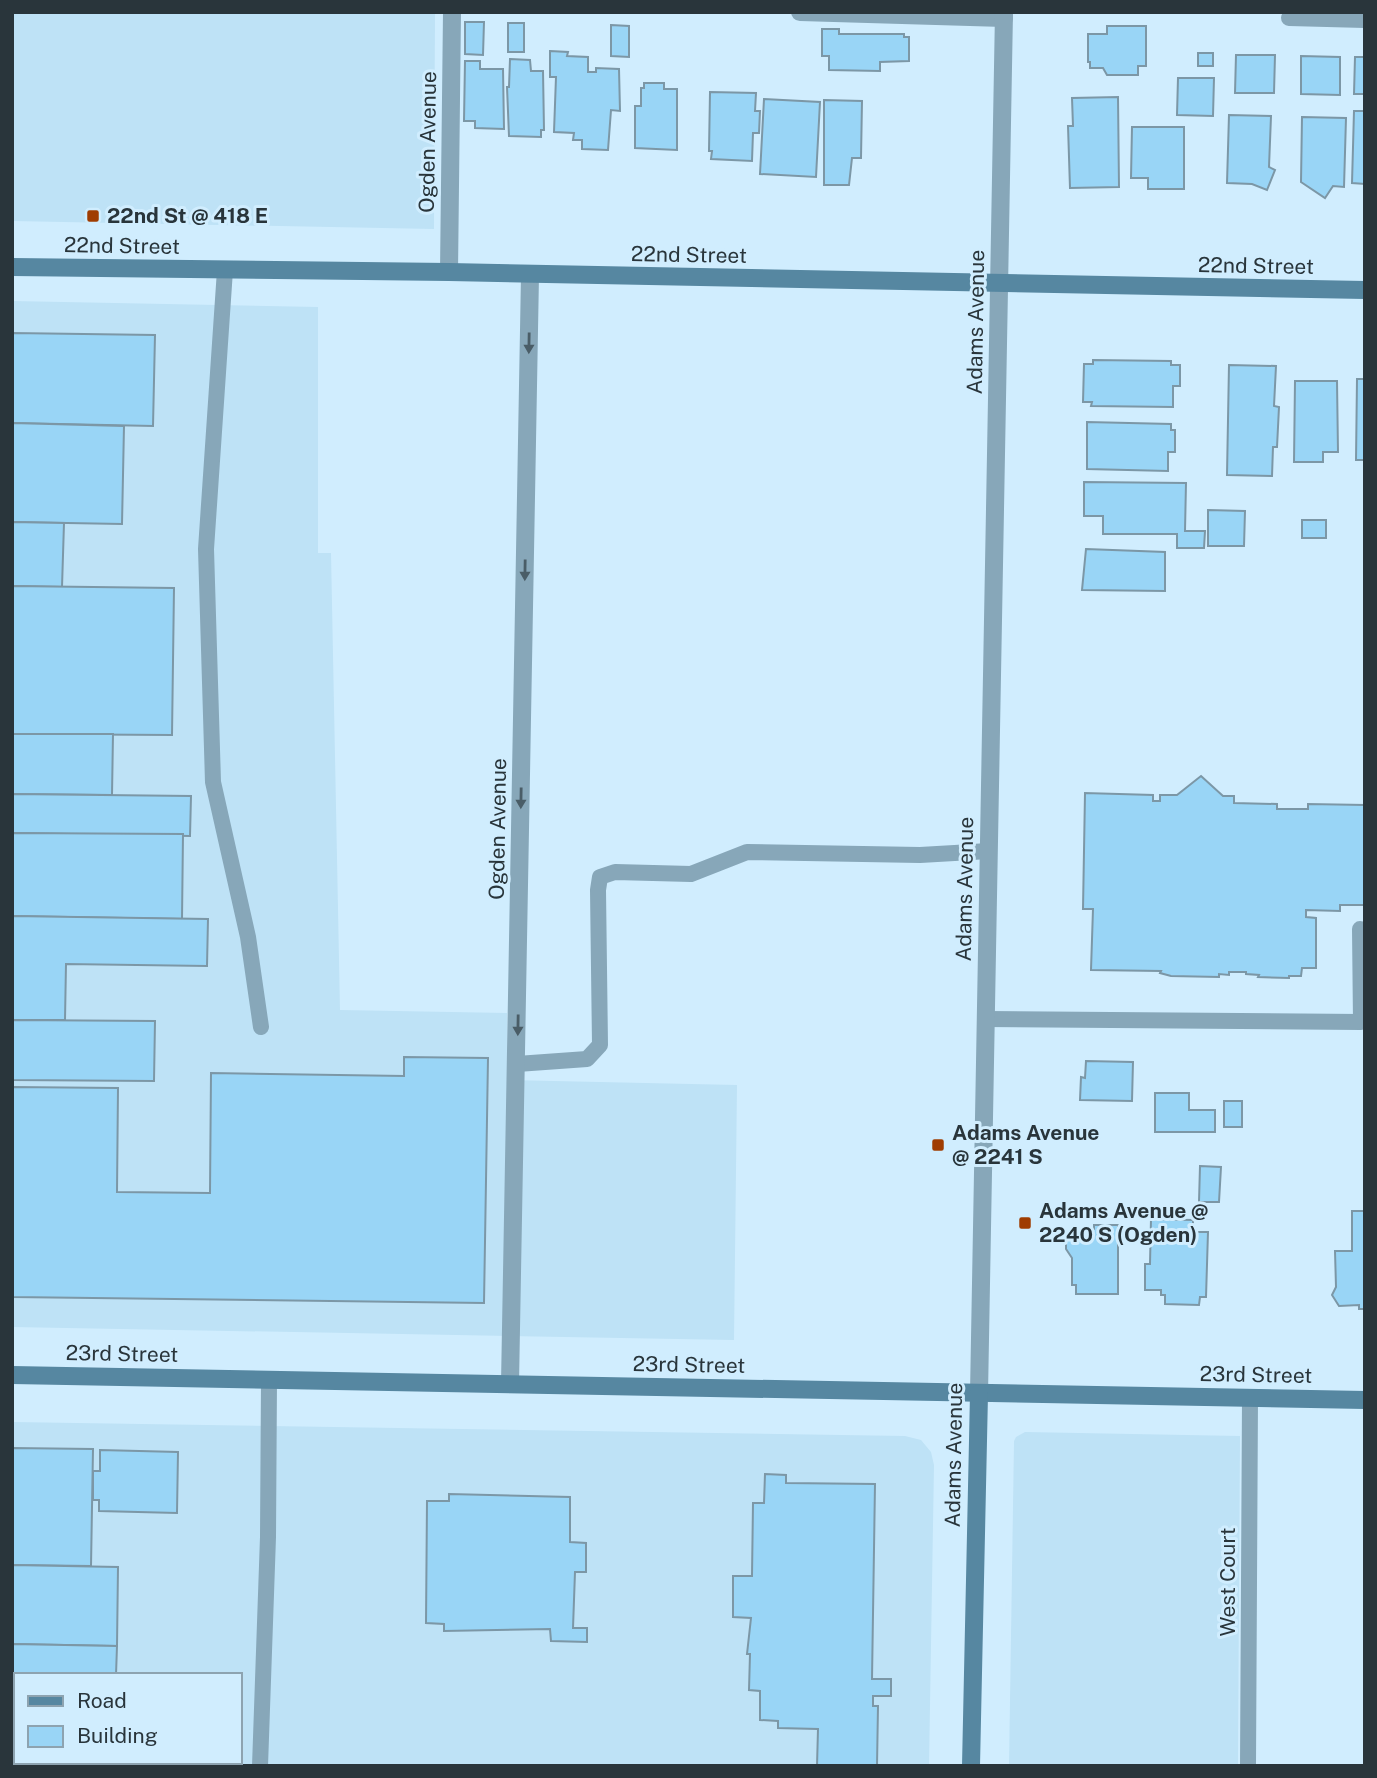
<svg xmlns="http://www.w3.org/2000/svg" width="1377" height="1778" font-family="'Public Sans',sans-serif">
  <style>
    .built { fill: #bee2f6; fill-rule: evenodd }
    .building { fill: #99d5f6; stroke: #7c97a6; stroke-width: 2 }
    .lines { fill: none; stroke-linecap: round; stroke-linejoin: round }
    .lane { stroke: #87a7b9; stroke-width: 16 }
    .street { stroke: #87a7b9; stroke-width: 18 }
    .secondary { stroke: #5687a1; stroke-width: 18 }
    .oneway { fill: #4a5d67 }
    .poi-dot { fill: #9f3c01; stroke: #d0edfe; stroke-width: 2.5 }
    .labels { text-anchor: middle; stroke-width: 6; stroke-linejoin: round; paint-order: stroke }
    .street-label { font-size: 21px; fill: #29353b; stroke: #d0edfe }
    .poi-label { font-size: 21px; font-weight: bold; fill: #29353b; stroke: #d0edfe; text-anchor: start }
  </style>
  <rect width="100%" height="100%" fill="#d0edfe"/>
  <g class="built">
    <path d="M12,12H435L434,229L12,221Z"/>
    <path d="M12,301L318,307V553H331L340,1010L507,1013V1080L737,1085L734,1340L12,1327Z"/>
    <path d="M12,1422L905,1436L921,1440L931,1452L934,1465L929,1766H12ZM16,1675H240V1762H16Z"/>
    <path d="M1025,1432L1240,1436L1238,1766H1009L1014,1441L1016,1437Z"/>
  </g>
  <g class="building">
    <path d="M465,22H484L483,55L465,54Z"/>
    <rect x="508" y="23" width="16" height="29"/>
    <path d="M611,25L629,26V57L611,56Z"/>
    <path d="M1107,26H1146V66H1138V75H1107L1103,68H1090V62H1088V34H1107Z"/>
    <path d="M822,29H839V34H904V37H909V61L880,62V71L829,70V56H822Z"/>
    <path d="M550,51L568,52L567,56L588,57V72H596V68L619,69L620,111L611,110L608,150L582,149V140H573L574,133L554,132L556,77H550Z"/>
    <rect x="1198" y="53" width="15" height="13"/>
    <path d="M1236,55H1275L1274,93H1235Z"/>
    <path d="M1301,56L1340,57V95L1301,94Z"/>
    <path d="M1355,57H1365V94H1354Z"/>
    <path d="M510,59L530,60L531,71H543L544,130H541V137L509,136L507,87H509Z"/>
    <path d="M465,61H480V69H503L504,129L475,128V121H464Z"/>
    <path d="M1178,78H1214L1213,116L1177,115Z"/>
    <path d="M644,83H664V89H677V150L635,148V106H641V88H644Z"/>
    <path d="M710,92L756,93L755,111H760L759,133H753L752,161L711,159L712,151H709Z"/>
    <path d="M1118,97L1119,187L1070,188L1068,126H1073L1072,98Z"/>
    <path d="M764,99L820,102L816,177L760,174Z"/>
    <path d="M824,100L862,101L861,158H852L849,185H824Z"/>
    <path d="M1354,111H1365V184L1352,183Z"/>
    <path d="M1229,115L1271,116L1269,167L1275,170L1267,190L1252,184L1227,183Z"/>
    <path d="M1302,117L1346,118L1344,187L1333,186L1325,198L1301,182Z"/>
    <path d="M1132,127H1184V189H1148V178H1131Z"/>
    <path d="M12,333L155,335L153,426L12,423Z"/>
    <path d="M1093,360L1171,361V365H1180V386H1173V407L1091,406L1092,402H1083L1084,364H1093Z"/>
    <path d="M1229,365L1276,366L1274,406L1279,407L1277,447H1273L1272,476L1227,475Z"/>
    <path d="M1357,379H1365V460H1356Z"/>
    <path d="M1295,381H1337L1338,452H1323V462H1294Z"/>
    <path d="M1087,422L1171,424V430H1175V452H1168V471L1087,469Z"/>
    <path d="M12,423L124,426L122,524L12,522Z"/>
    <path d="M1084,482L1186,483L1185,531H1205L1204,548H1177V534H1103V516H1084Z"/>
    <path d="M1208,510L1245,511L1244,546H1208Z"/>
    <rect x="1302" y="520" width="24" height="18"/>
    <path d="M12,522L64,523L62,587L12,586Z"/>
    <path d="M1086,549L1165,552V591L1082,590Z"/>
    <path d="M12,586L174,588L172,735L12,734Z"/>
    <path d="M12,734H113L112,795L12,794Z"/>
    <path d="M1201,776L1223,796H1234V803L1277,804V809H1308V804L1365,805V905H1340V911L1306,910V917L1316,918V968H1302L1301,976H1289V978L1258,977L1259,975L1246,974V972H1229V975L1219,974V977L1171,976L1160,973L1161,971L1091,970L1093,909H1083L1085,793L1153,795V801H1160V795H1177Z"/>
    <path d="M12,794L191,796L190,836L12,833Z"/>
    <path d="M12,833L183,834L182,919L12,916Z"/>
    <path d="M12,916L208,919L207,966L66,964L65,1020H12Z"/>
    <path d="M12,1020L155,1021L154,1081L12,1080Z"/>
    <path d="M404,1057L488,1058L484,1303L12,1297V1087L118,1088L117,1192L210,1193L211,1073L404,1076Z"/>
    <path d="M1086,1061L1133,1062L1132,1101L1080,1100L1081,1077L1085,1078Z"/>
    <path d="M1155,1093H1189V1110H1215V1132H1155Z"/>
    <rect x="1224" y="1101" width="18" height="26"/>
    <path d="M1200,1166L1221,1167L1219,1202H1199Z"/>
    <path d="M1352,1211H1365V1309H1359V1305L1339,1306L1332,1295L1336,1287L1335,1251H1352Z"/>
    <path d="M1151,1219L1193,1220V1232H1208L1206,1297H1200L1199,1305L1165,1304V1295H1161V1290H1145V1264H1150Z"/>
    <path d="M1094,1225H1118V1294H1076V1285H1072V1258L1066,1249V1238L1074,1229H1094Z"/>
    <path d="M12,1448L93,1449L91,1566L12,1565Z"/>
    <path d="M100,1450L178,1452L177,1513L99,1511V1500H93V1471H100Z"/>
    <path d="M765,1474L786,1475V1483L875,1484L872,1679H891V1696H873V1706H878L877,1766H817L818,1729L778,1728V1721L760,1720V1691L749,1690L750,1654H747L751,1618L733,1617V1576H752L753,1503H764Z"/>
    <path d="M449,1494L570,1497V1542L586,1543V1572H575L573,1628H587V1642L551,1641L550,1629L444,1631V1624L426,1623L427,1501H449Z"/>
    <path d="M12,1565L118,1567L117,1646L12,1644Z"/>
    <path d="M12,1644L117,1646L116,1675H16V1750H12Z"/>
    <path d="M12,1750H16V1762H231V1766H12Z"/>
  </g>
  <g class="lines">
    <g class="lane">
      <path d="M1289,18L1365,20"/>
      <path d="M225,270L206,549L213,782L248,937L261,1027"/>
      <path d="M985,1019L1361,1022L1360,929"/>
      <path d="M517,1064L587,1059L600,1045L598,890L600,877L615,872L691,874L747,852L920,855L989,851"/>
      <path d="M260,1766L268,1537L269,1380"/>
      <path d="M1248,1766L1250,1398"/>
    </g>
    <g class="street">
      <path d="M800,12L1004,18"/>
      <path d="M449,272L452,12"/>
      <path d="M510,1384L530,275"/>
      <path d="M979,1394L1004,12"/>
    </g>
    <g class="secondary">
      <path d="M12,267L449,272L1365,290"/>
      <path d="M12,1375L1365,1400"/>
      <path d="M971,1766L979,1394"/>
    </g>
  </g>
  <defs><path id="oneway-solid" d="M-6-.8H1V-3.2L6.5 0L1 3.2V.8H-6Z" transform="scale(1.75)"/></defs>
  <g class="oneway">
    <use href="#oneway-solid" transform="translate(529 343) rotate(91)"/>
    <use href="#oneway-solid" transform="translate(525 570) rotate(91)"/>
    <use href="#oneway-solid" transform="translate(521 798) rotate(91)"/>
    <use href="#oneway-solid" transform="translate(518 1025) rotate(91)"/>
  </g>
  <g class="poi-dot">
    <rect x="86" y="209" width="14" height="14" rx="3.5"/>
    <rect x="931" y="1138" width="14" height="14" rx="3.5"/>
    <rect x="1018" y="1216" width="14" height="14" rx="3.5"/>
  </g>
  <g class="labels">
    <g class="street-label">
      <text transform="translate(428 142) rotate(-89)" y="7">Ogden Avenue</text>
      <text transform="translate(122 246) rotate(1)" y="7">22nd Street</text>
      <text transform="translate(689 255) rotate(1)" y="7">22nd Street</text>
      <text transform="translate(1256 266) rotate(1)" y="7">22nd Street</text>
      <text transform="translate(976 322) rotate(-89)" y="7">Adams Avenue</text>
      <text transform="translate(498 829) rotate(-89)" y="7">Ogden Avenue</text>
      <text transform="translate(965 889) rotate(-89)" y="7">Adams Avenue</text>
      <text transform="translate(122 1354) rotate(1)" y="7">23rd Street</text>
      <text transform="translate(689 1365) rotate(1)" y="7">23rd Street</text>
      <text transform="translate(1256 1375) rotate(1)" y="7">23rd Street</text>
      <text transform="translate(954 1455) rotate(-89)" y="7">Adams Avenue</text>
      <text transform="translate(1228 1582) rotate(-90)" y="7">West Court</text>
    </g>
    <g class="poi-label">
      <text x="107" y="223">22nd St @ 418 E</text>
      <text x="952" y="1140">Adams Avenue<tspan x="952" dy="24">@ 2241 S</tspan></text>
      <text x="1039" y="1218">Adams Avenue @<tspan x="1039" dy="24">2240 S (Ogden)</tspan></text>
    </g>
  </g>
  <rect width="1377" height="1778" fill="none" stroke="#29353b" stroke-width="28"/>
  <rect x="14" y="1673" width="228" height="91" fill="#d0edfe" stroke="#8da3b0" stroke-width="2"/>
  <rect x="28" y="1696" width="35" height="10" fill="#5687a1" stroke="#8da3b0" stroke-width="2"/>
  <text x="77" y="1708" font-size="21" fill="#29353b">Road</text>
  <rect x="28" y="1726" width="35" height="21" fill="#99d5f6" stroke="#8da3b0" stroke-width="2"/>
  <text x="77" y="1743" font-size="21" fill="#29353b">Building</text>
</svg>
